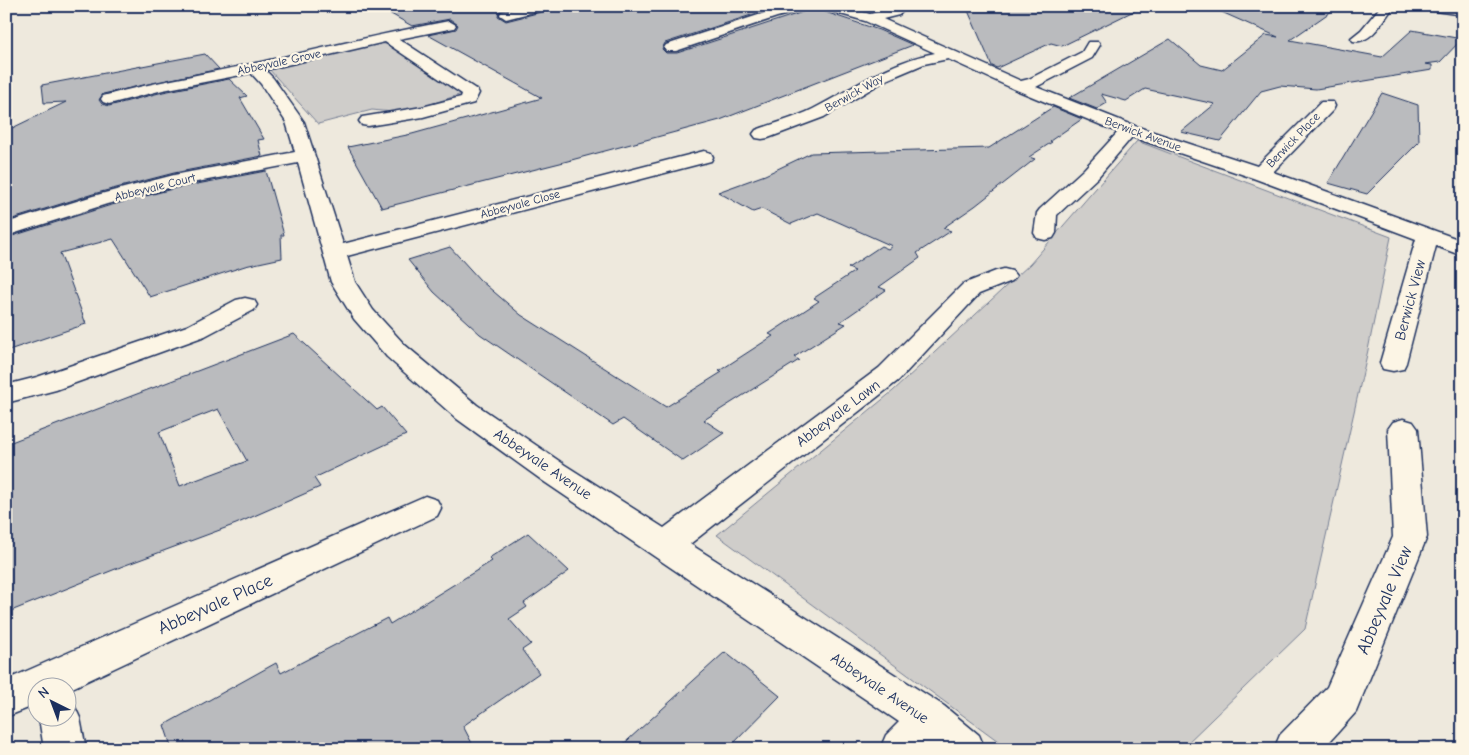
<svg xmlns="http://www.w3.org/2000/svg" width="1469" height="755" font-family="'Comic Neue',sans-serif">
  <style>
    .green { fill: #cfcdca; stroke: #757e94 }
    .building { fill: #babbbe; stroke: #1b2f5e; fill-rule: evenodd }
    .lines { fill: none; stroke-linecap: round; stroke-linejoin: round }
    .street-casing { stroke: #1b2f5e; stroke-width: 3 }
    .street { fill: #fcf5e5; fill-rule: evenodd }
    .labels { text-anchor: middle; stroke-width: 4.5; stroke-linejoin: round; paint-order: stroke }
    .far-street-label { font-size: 12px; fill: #1b2f5e; stroke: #fcf5e5 }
    .street-label { font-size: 15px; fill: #1b2f5e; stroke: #fcf5e5 }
    .near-street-label { font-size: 18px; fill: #1b2f5e; stroke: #fcf5e5 }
  </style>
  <rect width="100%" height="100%" fill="#eee9dd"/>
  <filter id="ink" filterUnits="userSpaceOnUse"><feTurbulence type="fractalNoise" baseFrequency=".02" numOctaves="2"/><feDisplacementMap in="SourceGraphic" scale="10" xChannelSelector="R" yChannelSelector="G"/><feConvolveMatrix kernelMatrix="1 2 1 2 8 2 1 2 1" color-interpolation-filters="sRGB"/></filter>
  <g filter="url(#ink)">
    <g class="green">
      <path d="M377,43L386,44L468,92L403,113L372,110L318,124L268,68Z"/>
      <path d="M1137,141L1391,237L1368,350L1305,629L1181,749H1009L717,535L893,391L1030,264Z"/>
    </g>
    <g class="building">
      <path d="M377,6H516L499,11L498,16L506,21L545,11L549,6H779L665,43L662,49L666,53H677L806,11L810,7L879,30L913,45L720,120L564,162L382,208L348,147L412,134L542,98L428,35L456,29L458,25L450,19L412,26Z"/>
      <path d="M966,6H1144L1062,46L1051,43L997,68L992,66Z"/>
      <path d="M1208,6H1339L1290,40L1382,57L1412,30L1462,39L1440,62L1425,64L1432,65V70L1316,89L1280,86L1261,91L1220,141L1181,132L1215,104L1145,89L1126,101L1101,94L1107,103L1097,109L1069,98L1170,39L1201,65L1222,70L1266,35L1278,37Z"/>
      <path d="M205,54L219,69L103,94L99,100L102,104L109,106L163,92L229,79L247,96L240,98L264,139L258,140L262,156L174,173L93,194L6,221V131L66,102L44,103L42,85Z"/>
      <path d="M1382,93L1418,105L1419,142L1367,194L1328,183Z"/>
      <path d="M1053,107L1082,119L1050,141L1052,142L1029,157L1035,159L975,206L943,228L951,231L917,253L920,258L879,287L886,290L840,322L846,324L794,357L799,360L704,420L724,433L683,461L623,419L613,425L480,334L434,292L408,260L450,247L480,280L521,315L666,407L722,372L719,371L773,336L769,334L819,301L814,298L855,271L848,268L881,246L888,249L892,246L818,213L791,224L762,209L753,212L718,192L765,175L811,153L989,148Z"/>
      <path d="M266,171L284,235H281L282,258L245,266L150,297L113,239L60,253L86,324L6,351V238L108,206L176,188Z"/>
      <path d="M294,334L377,410L382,407L406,435L314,478L320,487L236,524L123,566L6,613V444ZM218,409L247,461L180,486L159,432Z"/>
      <path d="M528,533L569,571L524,603L527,607L509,619L531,644L522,650L539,673L463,726L475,749H172L164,725L276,663L281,673L387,618L390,624L492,561L489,558Z"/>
      <path d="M725,652L780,696L728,749H618Z"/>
    </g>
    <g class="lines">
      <g class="street-casing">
        <g id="street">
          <path d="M525,6H547L545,9L506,19L500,15L501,12Z"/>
          <path d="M786,6H808L806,9L777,17L676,51H666L664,48L666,45Z"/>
          <path d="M821,6H842L870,14L889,9L894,6H908L899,15L883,19L1021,81L1029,79L1082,52L1088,42H1098L1100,45L1092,58L1036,87L1135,126L1257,166L1321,102H1333L1335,106L1333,110L1273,172L1463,241V256L1436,246L1406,363L1403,369L1393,371L1383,369L1380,363L1416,239L1253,178L1132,137L1098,177L1057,215L1056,233L1053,238L1045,240L1037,238L1034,233L1037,213L1040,209L1084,169L1118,132L1014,89L948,59L924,64L886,80L824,117L768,138L762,139L756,138L753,134L756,130C775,123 795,118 813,109C854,88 890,61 935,53L865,21L823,9Z"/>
          <path d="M1381,6H1394C1385,18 1371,45 1353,41L1351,38L1361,30Z"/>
          <path d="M1422,6L1463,7V15L1428,10Z"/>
          <path d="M449,21L456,25L454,28L399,39L477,90L479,93L474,103L423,117L368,126L362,125L359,121L362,117L422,107L461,97L462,94L385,42L265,70L273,78L304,122L343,244L704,151L711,153L713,157L711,161L347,256L355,282L373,310L405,345L477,405L565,465L664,528L879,368L963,284L996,271L1004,269L1012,271L1016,276L1012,281L979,294L899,380L690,544L944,706L979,735L985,749H933L931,747L929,749H880L886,735L899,722L543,481L457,419L387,357L354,319L331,282L298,163L176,186L107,204L6,236V223L93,196L174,175L295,152L286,122L261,84L251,73L163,90L109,104L103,102L101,99L103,96C154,82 205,74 256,63C320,49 384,33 449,21Z"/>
          <path d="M245,298L254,300L257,305L254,310L205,336L56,390L6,403V385L37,377L187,326L236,300Z"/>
          <path d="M1403,419L1413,422L1418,429L1427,537L1356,712L1323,749H1274L1280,735L1327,687L1393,537L1388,429L1393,422Z"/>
          <path d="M425,496L437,500L441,508L437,516L68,690V688H38V704L6,717V680Z"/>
          <path d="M68,702L74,705L80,718L86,749H44L39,718H68Z"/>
        </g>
      </g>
      <use href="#street" class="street"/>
    </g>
  </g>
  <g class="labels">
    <g class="far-street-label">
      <text transform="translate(279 62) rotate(-12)" y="4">Abbeyvale Grove</text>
      <text transform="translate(854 93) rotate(-29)" y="4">Berwick Way</text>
      <text transform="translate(1143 134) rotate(20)" y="4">Berwick Avenue</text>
      <text transform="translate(1293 140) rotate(-46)" y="4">Berwick Place</text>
      <text transform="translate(155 187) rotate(-14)" y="4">Abbeyvale Court</text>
      <text transform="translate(520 204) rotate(-15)" y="4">Abbeyvale Close</text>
    </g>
    <g class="street-label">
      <text transform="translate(1410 300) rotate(-75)" y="5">Berwick View</text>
      <text transform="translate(838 413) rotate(-37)" y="5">Abbeyvale Lawn</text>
      <text transform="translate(543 464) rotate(34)" y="5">Abbeyvale Avenue</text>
      <text transform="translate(880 688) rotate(34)" y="5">Abbeyvale Avenue</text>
    </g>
    <g class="near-street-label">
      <text transform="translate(1384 600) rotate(-67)" y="6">Abbeyvale View</text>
      <text transform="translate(215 604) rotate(-24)" y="6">Abbeyvale Place</text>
    </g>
  </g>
  <rect width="1469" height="755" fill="none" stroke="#fcf5e5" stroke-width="25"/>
  <rect x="12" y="12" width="1444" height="730" fill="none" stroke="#1b2f5e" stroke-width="2" filter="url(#ink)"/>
  <g transform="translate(52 702) rotate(318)"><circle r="24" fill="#fcf5e5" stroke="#a2a6af"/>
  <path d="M0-4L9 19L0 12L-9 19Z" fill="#1b2f5e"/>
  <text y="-8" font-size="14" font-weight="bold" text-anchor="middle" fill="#1b2f5e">N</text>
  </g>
</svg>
